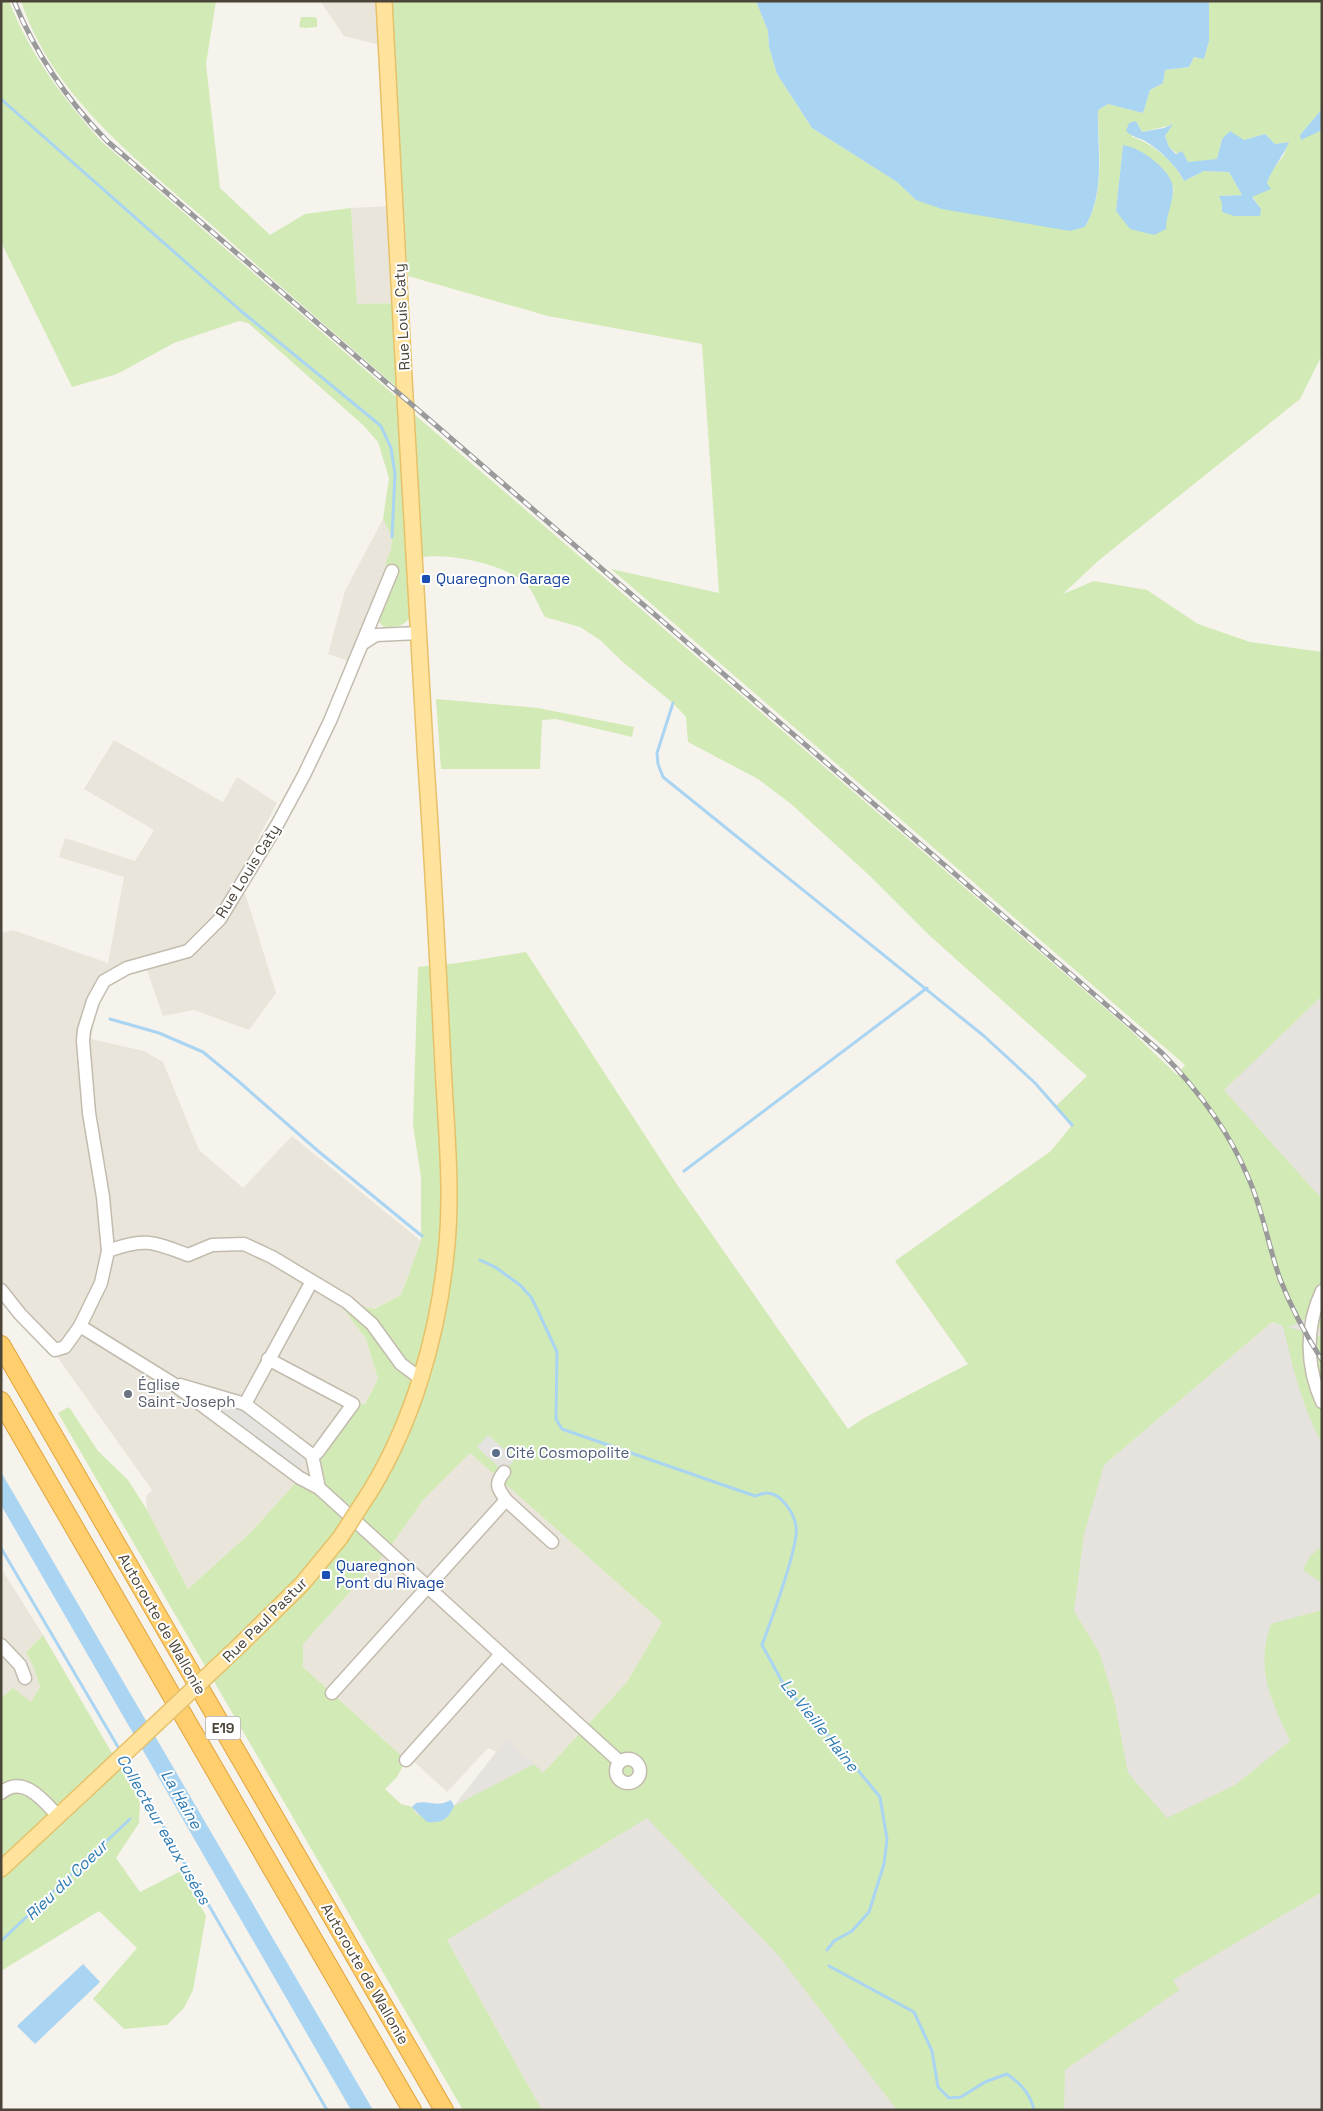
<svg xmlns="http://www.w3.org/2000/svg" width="1323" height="2111" font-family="'Space Grotesk',sans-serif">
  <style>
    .residential { fill: #eae5da }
    .industrial { fill: #e6e2dd }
    .green { fill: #d2eab5; fill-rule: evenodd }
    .parking { fill: #e5e3e0 }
    .water { fill: #a9d4f2 }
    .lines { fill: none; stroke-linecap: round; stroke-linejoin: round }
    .stream { stroke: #a9d4f2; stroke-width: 3 }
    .minor-casing { stroke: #c2bbae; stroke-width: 15 }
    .major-casing { stroke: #e6c16a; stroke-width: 18 }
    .highway-casing { stroke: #e0a43c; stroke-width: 20 }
    .minor { stroke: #fff; stroke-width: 12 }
    .major { stroke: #ffe39c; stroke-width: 15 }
    .highway { stroke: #ffcf6e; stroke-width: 18 }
    .rail-casing { stroke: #9a9a9a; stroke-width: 5 }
    .rail { stroke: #fff; stroke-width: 3; stroke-dasharray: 9; stroke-linecap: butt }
    .major-bridge-casing { stroke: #e6c16a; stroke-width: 18; stroke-linecap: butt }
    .major-bridge { stroke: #ffe39c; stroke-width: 15 }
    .transit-dot { fill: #1a4fb4; stroke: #fff; stroke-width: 2 }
    .worship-dot { fill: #6b7280; stroke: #fff; stroke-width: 2 }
    .service-dot { fill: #5c6f8a; stroke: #fff; stroke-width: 2 }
    .labels { text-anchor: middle; stroke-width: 4; stroke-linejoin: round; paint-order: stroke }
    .shield { fill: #fff; stroke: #817c74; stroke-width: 1 }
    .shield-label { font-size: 14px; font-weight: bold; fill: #4b4439 }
    .street-label { font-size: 15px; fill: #4b4439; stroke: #fff }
    .transit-label { font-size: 15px; fill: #164399; stroke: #fff; text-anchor: start }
    .worship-label { font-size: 15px; fill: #5b616d; stroke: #fff; text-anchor: start }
    .service-label { font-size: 15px; fill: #4e5e75; stroke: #fff; text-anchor: start }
    .water-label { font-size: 16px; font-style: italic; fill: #2e7ab2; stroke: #fff }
  </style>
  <rect width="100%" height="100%" fill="#f6f3ec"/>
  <g class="residential">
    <path d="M320,1H378L380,45L344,36Z"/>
    <path d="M390,206L397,303L357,304L351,208Z"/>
    <path d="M383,519L392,537L391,550L385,564L389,566L348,661L328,654L345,591Z"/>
    <path d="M114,740L223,802L237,777L277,803L236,880L246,896L276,993L249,1030L194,1010L163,1016L146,968L124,975L110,986L95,1010L91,1039L144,1051L163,1062L199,1150L243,1188L292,1136L421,1241L401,1295L373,1309L348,1302L343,1308L366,1339L378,1379L319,1488L300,1478L251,1532L188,1589L147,1510L146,1496L152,1490L58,1358L54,1344L1,1282V933L13,930L108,963L124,877L59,857L65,838L135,861L154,830L84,789Z"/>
    <path d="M470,1453L662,1622L627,1682L543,1773L507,1738L497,1752L488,1748L447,1792L409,1757L406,1760L303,1667V1644L388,1550L423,1500Z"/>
    <path d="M1,1568L43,1635L26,1652L34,1668L40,1687L31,1703L13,1688L1,1698Z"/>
  </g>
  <path class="industrial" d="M1322,996V2110H542L447,1940L401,1804L412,1807L454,1806L507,1738L544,1772L1104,1465L1272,1322L1282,1326L1223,1090Z"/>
  <g class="green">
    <path d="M1,1H9C30,55 63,98 101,141L401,401L411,614C406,627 396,627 384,627L376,619L396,570L385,564L391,550L392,537L383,519L389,478L378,442L364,426L248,323L239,321L174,343L117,374L72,387L1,242Z"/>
    <path d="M21,1H216L206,64L220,188L270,235L305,214L351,208L357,304L397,303L401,391C338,336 275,282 213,226C139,161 53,98 21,1Z"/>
    <path d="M391,1H756L768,31L769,47L777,74L812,128L897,182L916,200L1085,227C1106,192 1098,149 1098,110L1108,104L1143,113L1150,90L1163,83L1165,70L1189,67L1194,57L1204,59L1209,41V1H1322V109L1300,135L1313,134L1322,130V355L1300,399L1098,561L1063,594L1094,581L1147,590L1198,624L1250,642L1322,652V996L1224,1090L1322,1199V1332L1312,1316L1291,1326H1285L1322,1337V1443C1301,1405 1293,1367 1283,1326L1272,1322L1104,1465L1084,1534L1074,1611L1099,1652L1114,1699L1128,1773L1167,1818L1235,1785L1290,1741C1271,1699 1255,1670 1271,1624L1322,1610V1892L1173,1980L1179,1990L1065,2070L1064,2110H897L778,1955L647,1818L447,1940L542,2110H463L58,1413L69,1407L98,1451L128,1480L147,1510L188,1589L251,1532L300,1478L319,1487L321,1459L355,1404H365L378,1379L366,1339L343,1308L347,1302L374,1309L401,1295L421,1241V1177L413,1125L418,967L458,963L526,952L674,1180L848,1429L864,1418L968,1364L895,1261L1051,1151L1072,1125L1056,1106L1087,1076L930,936L870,876L790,803L758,779L688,742L686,717L673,703L624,663L600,640L580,627L545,617C540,609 533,591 528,586C508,564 450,553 422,557L414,414L1128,1028L1177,1075L1185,1065L611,569L719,593L702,344L548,316L408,276ZM1136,121L1142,132L1172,125L1165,136L1169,147L1188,162L1217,160L1222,139L1244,140L1265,134L1275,144L1288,142L1284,155L1271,172L1267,183L1252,196L1261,209L1222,203L1220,196L1242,195L1229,172L1204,171L1184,181C1175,162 1152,143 1132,137ZM1123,145L1174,189L1166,217V229L1116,211ZM470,1453L662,1622L627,1682L543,1773L534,1764L454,1806L450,1815H417L412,1807L401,1804L385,1789L397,1777L406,1760L303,1667V1644L388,1550L423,1500Z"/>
    <path d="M301,17H315L317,19V27L305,28L299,27Z"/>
    <path d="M436,699L538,708L634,727L632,737L556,719L542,720L540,769H441Z"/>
    <path d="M1322,1546V1583L1303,1570L1310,1556Z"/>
    <path d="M43,1635L140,1801L139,1823L116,1858L140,1892L181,1871L206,1916L193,1990L184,2008L167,2025L124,2029L93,1999L137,1948L99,1911L1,1971V1698L13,1688L31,1702L40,1687L34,1668L26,1652Z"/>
  </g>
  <g class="parking">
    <path d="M195,1395L244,1408L309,1455L297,1471Z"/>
    <path d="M488,1435L515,1459L504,1472L477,1447Z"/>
  </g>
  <g class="water">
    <path d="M756,1H1209V41L1204,59L1194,57L1189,67L1165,70L1163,83L1150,90L1143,113L1108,104L1098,110C1097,150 1106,191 1085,227L1070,231L942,209L916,200L897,182L812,128L777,74L769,47L768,31Z"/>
    <path d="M1322,109V130L1301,140L1300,135Z"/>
    <path d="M1136,121L1142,132L1164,128L1173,124L1165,136L1169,147L1176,154L1182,151L1188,162L1217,159L1222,139L1230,131L1244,140L1265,134L1275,144L1289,142C1283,157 1272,168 1267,183L1271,189L1252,197L1261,209L1260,216H1234L1222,212V203L1219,196L1242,195L1229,172L1204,171L1184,181C1178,167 1157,147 1143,140C1136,137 1131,136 1126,131L1129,123Z"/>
    <path d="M1123,145C1140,147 1174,171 1173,190C1173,203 1166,215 1166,229L1154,235L1130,229L1116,211Z"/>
    <path d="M1,1472L373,2110H351L1,1505Z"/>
    <path d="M451,1800L454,1806C448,1820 442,1823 427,1822L412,1807L416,1803C431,1800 435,1808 451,1800Z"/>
    <path d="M83,1964L100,1982L35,2044L17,2026Z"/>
  </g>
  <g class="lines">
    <g class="stream">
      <path d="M1,99L241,311L381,426L391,448L395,474L392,537"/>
      <path d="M673,703L657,753L658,764L663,777L984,1036L1035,1083L1072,1125"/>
      <path d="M110,1019L159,1033L203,1052L237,1080L318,1151L422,1236"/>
      <path d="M684,1171L927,988"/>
      <path d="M480,1260L495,1267L520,1285L531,1297L538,1311L557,1352L556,1419L562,1429L755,1496C759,1495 763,1493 767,1493C781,1493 794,1513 796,1526C800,1545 770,1623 762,1645L785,1687L842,1751L880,1797L887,1839L884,1864L869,1912L852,1931L834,1941L827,1950"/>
      <path d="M1,1548L121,1752"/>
      <path d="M125,1760L327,2110"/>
      <path d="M1,1941L130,1819"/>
      <path d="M829,1966L914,2012L932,2051L938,2087L949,2098L961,2097L985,2082L1007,2074C1021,2084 1030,2093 1034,2110"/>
    </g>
    <g class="minor-casing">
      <g id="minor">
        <path d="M362,644L376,635L419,633"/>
        <path d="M108,1251C144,1237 154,1242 188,1255L212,1245L244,1244L272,1257L347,1302L372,1324L401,1364L420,1378"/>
        <path d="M1,1290L20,1314L55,1350L65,1347L80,1326L101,1283L108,1251L103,1197L89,1113L83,1041L84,1030L93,1001L104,981L127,968L188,951L220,919L277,825L304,775L330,721L392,571"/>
        <path d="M1322,1291C1305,1327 1306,1366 1322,1402"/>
        <path d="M80,1326L172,1383L300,1478L319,1488L620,1762"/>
        <path d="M180,1385L245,1404L312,1455L317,1453L353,1404L268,1359"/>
        <path d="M245,1404L312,1281"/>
        <path d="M312,1455L319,1488"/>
        <path d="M506,1500L552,1542"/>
        <path d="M1,1645L20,1665L25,1678"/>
        <path d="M332,1693L506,1500C498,1488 494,1485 504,1472"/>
        <circle cx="628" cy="1771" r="12"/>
        <path d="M406,1760L501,1654"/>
        <path d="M1,1793C23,1774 43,1800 58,1816"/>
      </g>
    </g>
    <g class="major-casing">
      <g id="major">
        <path d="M371,1490C413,1421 438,1335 446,1254C453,1192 446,1128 443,1065C438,965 433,864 426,764C410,510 398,255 384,1"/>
        <path d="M241,1644L302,1584L340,1538"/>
        <path d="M1,1869L86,1790"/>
      </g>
    </g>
    <g class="highway-casing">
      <g id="highway">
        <path d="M1,1345L444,2110"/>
        <path d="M1,1401L412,2110"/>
      </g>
    </g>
    <use href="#minor" class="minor"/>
    <use href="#major" class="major"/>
    <use href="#highway" class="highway"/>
    <g class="rail-casing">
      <path id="rail" d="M14,1C36,55 67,100 107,141L1162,1053C1198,1090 1228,1129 1248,1177C1263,1210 1268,1245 1280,1279C1291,1307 1305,1334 1322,1360"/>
    </g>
    <use href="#rail" class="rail"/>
    <g class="major-bridge-casing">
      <g id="major-bridge">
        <path d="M340,1538L371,1490"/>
        <path d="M86,1790L241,1644"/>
      </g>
    </g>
    <use href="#major-bridge" class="major-bridge"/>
  </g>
  <g class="transit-dot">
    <rect x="421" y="574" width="10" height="10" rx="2.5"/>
    <rect x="321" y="1570" width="10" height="10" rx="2.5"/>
  </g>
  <circle class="worship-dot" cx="128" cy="1394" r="5"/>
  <circle class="service-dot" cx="496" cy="1453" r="5"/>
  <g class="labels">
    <rect class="shield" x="205.5" y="1716.5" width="35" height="23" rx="4"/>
    <g class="shield-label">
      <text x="223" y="1733">E19</text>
    </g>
    <g class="street-label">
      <text transform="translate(402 317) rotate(-93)" y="5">Rue Louis Caty</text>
      <text transform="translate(248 871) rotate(-58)" y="5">Rue Louis Caty</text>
      <text transform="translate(265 1620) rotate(-45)" y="5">Rue Paul Pastur</text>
      <text transform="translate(162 1624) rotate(60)" y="5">Autoroute de Wallonie</text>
      <text transform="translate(365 1974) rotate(60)" y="5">Autoroute de Wallonie</text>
    </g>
    <g class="transit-label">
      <text x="436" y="584">Quaregnon Garage</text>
      <text x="336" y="1571">Quaregnon<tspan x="336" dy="17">Pont du Rivage</tspan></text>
    </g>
    <g class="worship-label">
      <text x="138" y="1390">Église<tspan x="138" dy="17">Saint-Joseph</tspan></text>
    </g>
    <g class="service-label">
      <text x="506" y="1458">Cité Cosmopolite</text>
    </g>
    <g class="water-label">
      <text transform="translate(820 1725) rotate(51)" y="6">La Vieille Haine</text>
      <text transform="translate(182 1799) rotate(60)" y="6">La Haine</text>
      <text transform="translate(164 1829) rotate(60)" y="6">Collecteur eaux usées</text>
      <text transform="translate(66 1880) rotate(-44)" y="6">Rieu du Coeur</text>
    </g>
  </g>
  <rect width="1323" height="2111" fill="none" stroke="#4b4439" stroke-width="5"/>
</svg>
